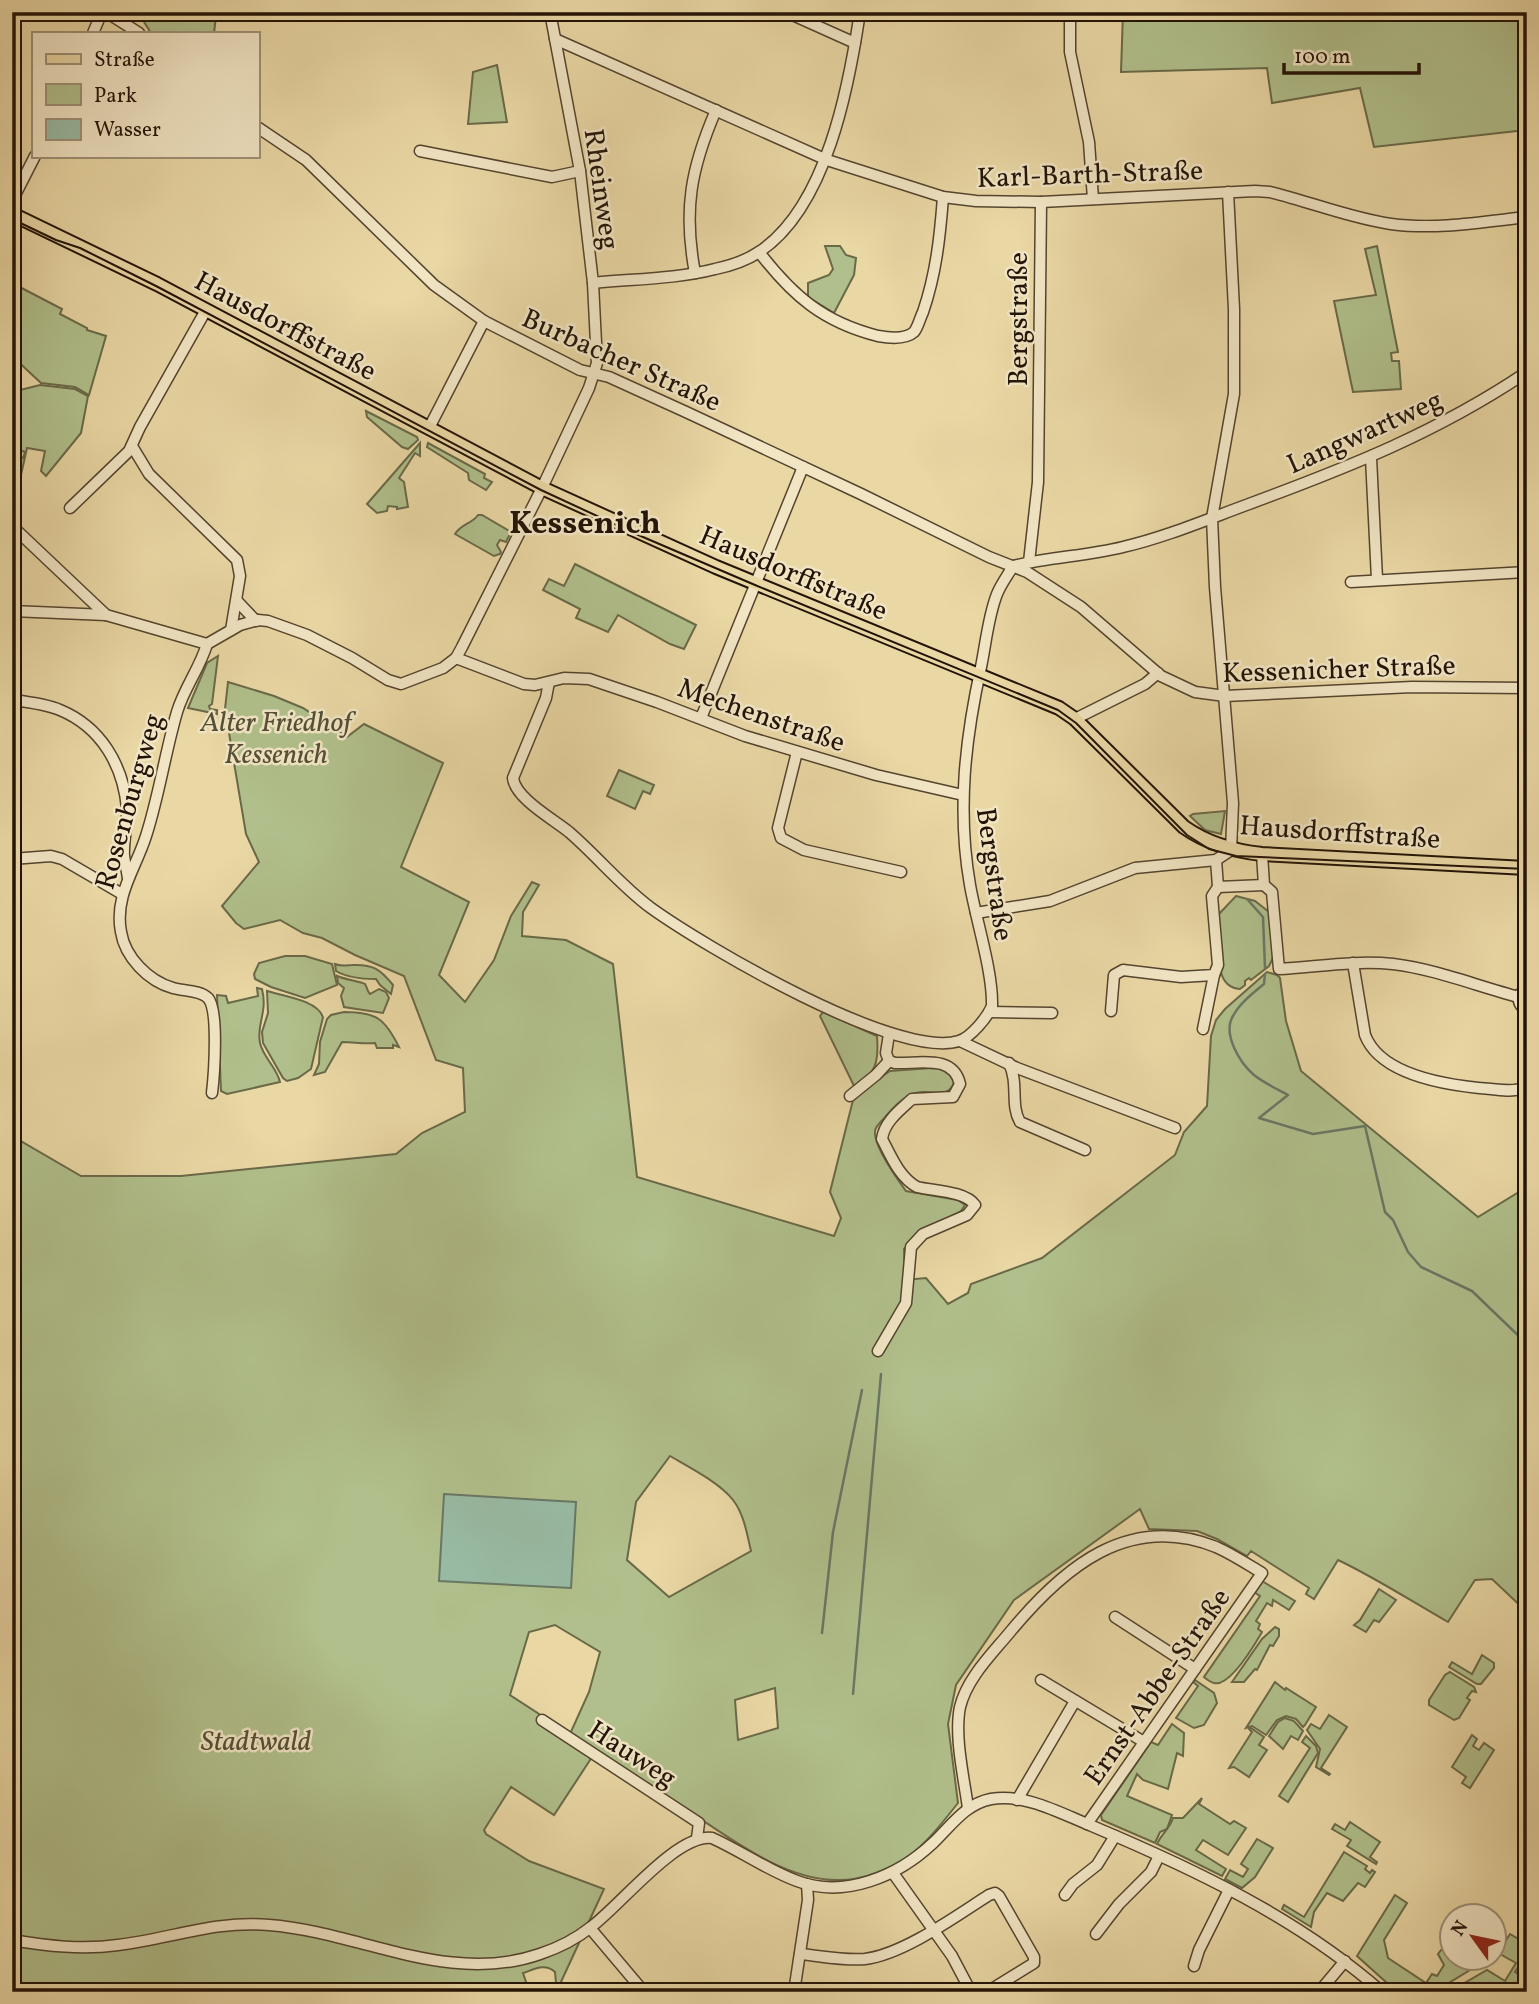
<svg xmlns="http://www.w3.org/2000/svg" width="1539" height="2004" font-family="Vollkorn,serif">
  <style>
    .green { fill: #b0bf8b; stroke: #696948; stroke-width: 2; fill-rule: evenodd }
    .water { fill: #98baa3; stroke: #697764; stroke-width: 2 }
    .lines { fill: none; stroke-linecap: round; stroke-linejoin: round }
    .stream { stroke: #697764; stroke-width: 2.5 }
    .minor-casing { stroke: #54442e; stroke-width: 13 }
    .major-casing { stroke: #221306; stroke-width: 16 }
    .minor { stroke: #f1e5c4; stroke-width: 10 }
    .major { stroke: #e9d7a4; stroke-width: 12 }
    .tram { stroke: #221306; stroke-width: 2 }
    .labels { text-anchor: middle; stroke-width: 5; stroke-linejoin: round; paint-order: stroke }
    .street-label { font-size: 28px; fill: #221306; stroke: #f1e5c4 }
    .park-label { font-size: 28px; font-style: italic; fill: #544f35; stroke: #f1e5c4 }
    .quarter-label { font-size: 32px; font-weight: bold; fill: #221306; stroke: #f1e5c4 }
  </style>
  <rect width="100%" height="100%" fill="#e9d7a4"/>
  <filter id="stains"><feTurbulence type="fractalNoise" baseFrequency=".00286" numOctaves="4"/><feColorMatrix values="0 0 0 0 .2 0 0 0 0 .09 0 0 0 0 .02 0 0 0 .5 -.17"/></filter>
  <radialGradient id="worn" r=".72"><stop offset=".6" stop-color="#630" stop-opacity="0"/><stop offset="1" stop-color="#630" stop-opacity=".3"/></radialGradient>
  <g class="green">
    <path d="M1123,12H1527V130L1374,147L1360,88L1272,103L1267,68L1121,72Z"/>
    <path d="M151,15L216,16L214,33H151L144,22Z"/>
    <path d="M497,65L507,122L468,124L473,72Z"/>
    <path d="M825,246H840L846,255L856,258L854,275L834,313L808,297V283L829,275L833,269Z"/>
    <path d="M1377,246L1398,352L1391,353L1392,361H1399L1401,389L1353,392L1334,301L1376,295L1365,249Z"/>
    <path d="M12,283L62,309L60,314L87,328V330L106,336L89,395L75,387L41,383L12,356Z"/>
    <path d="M40,385L75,389L88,396L81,433L46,476L41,471L45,451L27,448L17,493L12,492L17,474L12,472L15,456L23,458L25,452L16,449L19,436L12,434L20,390Z"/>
    <path d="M366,411L417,437L418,440L408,449L402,447L367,417Z"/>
    <path d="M420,443V456L415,453L399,478L404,482L408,507L397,509V507L388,506L387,511L377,513L367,504Z"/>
    <path d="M428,443L485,474L484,478L492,482L486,490L469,480L468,473L427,447Z"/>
    <path d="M478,515H482L511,532L506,542L500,540L497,545L501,552L500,554L494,556L455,534C462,523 472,524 478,515Z"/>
    <path d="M575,564L696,625L684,649L670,644L618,615L608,632L576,618L580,609L543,590L549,579L564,586Z"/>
    <path d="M218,656L212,704L209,706L210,709L217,710V714L188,708L207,663Z"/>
    <path d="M228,682L274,696L303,708L347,737L364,724L443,763L401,867L469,902L439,975L465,1002L494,960L511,916L532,882L539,885L523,912L522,936L566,940L613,964L637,1177L834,1236L841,1218L830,1192L854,1096L890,1071L932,1068L947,1070L954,1082C949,1100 930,1089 916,1093C904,1096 895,1106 886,1116C883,1120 878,1124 876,1128C869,1141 898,1180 906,1191L958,1200L965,1205L961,1211L919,1235L904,1249L905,1280L926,1278L948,1304L968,1293L971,1284L1042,1258L1175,1155L1184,1132L1207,1106L1211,1036L1216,1020L1225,1009L1267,972L1277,975L1280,978L1286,1021L1301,1071L1478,1217L1527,1187V1612L1492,1579L1475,1580L1448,1622C1411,1601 1376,1578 1338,1560L1314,1599L1306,1594L1309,1588L1251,1551L1247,1556L1217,1539L1197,1531L1149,1529L1140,1509L1014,1600L956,1685L948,1724L958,1803C942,1823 922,1850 898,1863C881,1872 857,1881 837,1880C784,1880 733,1840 690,1812C658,1791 627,1771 596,1751L554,1815L511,1787L484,1830L486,1834L529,1861L604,1889L560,1984L556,1983L555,1972C545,1963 535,1969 523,1973L526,1982L538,1992H12V1136L81,1176H181L396,1154L422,1133L465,1112L463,1068L436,1060L404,976L355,955L322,938L303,933L280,920L244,929L236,923L222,906L259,862L246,834L225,709ZM670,1456C689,1467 720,1483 733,1500C744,1514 747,1534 751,1551L669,1597L627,1560L636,1502ZM555,1625L600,1652L589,1692L570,1734L510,1695L529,1632ZM775,1688L778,1728L738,1740L735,1700Z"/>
    <path d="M619,770L654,785L650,794L643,791L635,809L607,796Z"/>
    <path d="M1225,811L1221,834L1205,830L1190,816L1193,814Z"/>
    <path d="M1236,896L1255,901L1269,912L1274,956L1269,966L1251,980L1249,978L1245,981V985L1240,989C1212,987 1220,947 1220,927L1218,925V915Z"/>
    <path d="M285,956H305L332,964L337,985L305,998L271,987L255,979L254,974L259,963Z"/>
    <path d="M335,964C342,967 344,965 352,965C373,964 380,969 393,985L391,994L380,985L376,979C363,979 348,978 336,971Z"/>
    <path d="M337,976C343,979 363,982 365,984C367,987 367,991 370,994L379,989L386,992L389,998L383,1013L344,1007L341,996L344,988L338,983Z"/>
    <path d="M257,988L262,989C268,1013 256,1024 260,1043C263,1057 277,1068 280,1082L227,1094L221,1091L217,995L226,996L228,1003L258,996Z"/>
    <path d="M267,991C283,996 317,1000 323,1017L311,1069L298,1078L287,1081L283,1078L263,1043L262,1032L268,1013Z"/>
    <path d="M344,1012C377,1012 385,1019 399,1047L393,1045V1048H377L375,1043C363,1044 354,1042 342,1042L325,1072L314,1075L319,1064L320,1042L327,1019L331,1015Z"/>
    <path d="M823,1012L877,1036C879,1063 876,1072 855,1088L820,1016Z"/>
    <path d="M1262,1581L1295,1601L1289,1610L1273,1600L1272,1606L1267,1603L1256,1621L1260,1624L1258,1629L1262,1632C1255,1644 1230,1687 1214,1683C1212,1683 1206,1679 1204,1677L1260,1596L1254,1592Z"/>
    <path d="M1379,1589L1396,1600L1379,1622L1374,1620L1366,1632L1354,1625L1360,1620Z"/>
    <path d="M1275,1627L1279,1629V1636L1273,1646L1270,1645L1257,1670L1255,1669L1244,1682H1232L1262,1639Z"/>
    <path d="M1482,1655L1494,1663V1668L1481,1684H1477L1449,1667L1452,1662L1472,1674Z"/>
    <path d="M1450,1672L1474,1687L1476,1692L1472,1691L1467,1698L1470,1700L1459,1718L1454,1720L1429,1705V1700L1445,1675Z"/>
    <path d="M1195,1680L1214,1693L1217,1703L1204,1725L1194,1728L1176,1718L1198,1686L1193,1682Z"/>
    <path d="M1275,1682L1285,1690L1286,1688L1316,1707L1305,1725L1303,1727L1296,1719L1286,1716L1277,1720L1266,1735L1252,1726L1246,1728Z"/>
    <path d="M1329,1715L1347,1727L1321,1768L1330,1774L1329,1775L1316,1767L1320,1749L1307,1730L1311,1724L1320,1729Z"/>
    <path d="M1285,1718L1294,1721L1303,1731L1298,1740L1291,1736L1283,1749L1269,1736L1278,1722Z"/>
    <path d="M1172,1724L1184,1733L1183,1756L1177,1753L1168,1789L1143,1780L1137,1774L1127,1796L1172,1815L1167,1829L1160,1832L1155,1843L1102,1820L1101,1815L1151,1742L1158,1745Z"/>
    <path d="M1251,1728L1264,1737L1259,1745L1267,1750L1249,1777L1234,1767L1229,1768L1252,1732L1249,1729Z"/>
    <path d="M1472,1735L1477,1739L1473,1746L1479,1750L1484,1743L1494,1750L1470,1788L1462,1783L1466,1777L1452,1767Z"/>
    <path d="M1306,1736L1316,1746L1318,1753L1288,1802L1279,1796L1310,1748L1302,1742Z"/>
    <path d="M1202,1798L1199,1804L1230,1824L1234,1821L1246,1828L1228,1855L1203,1840L1196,1850L1226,1869L1222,1876L1157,1844C1162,1833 1169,1830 1173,1818H1183Z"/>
    <path d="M1350,1822L1380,1842L1370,1857L1377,1862L1376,1864L1347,1846L1351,1840L1332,1829L1335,1824L1345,1830Z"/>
    <path d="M1257,1839L1273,1848L1255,1877L1242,1888L1225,1879L1230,1870L1243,1877L1248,1869L1241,1864Z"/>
    <path d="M1344,1852L1367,1866L1365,1869L1370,1873L1372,1870L1375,1872L1365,1887L1358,1883L1343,1901L1327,1893L1314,1912L1311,1927L1282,1909L1284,1905L1304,1917Z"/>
    <path d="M1395,1895L1407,1903L1384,1940L1388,1958L1426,1983L1432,1974L1437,1976L1444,1965L1438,1954L1441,1950H1446L1449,1958L1457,1964L1462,1961L1470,1962V1959H1488L1434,1992H1397L1357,1956Z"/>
    <path d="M1510,1934L1527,1944V1954L1515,1972L1526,1979L1508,1992H1449L1487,1970L1505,1981L1516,1963L1498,1953Z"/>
  </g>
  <path class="water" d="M444,1494L576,1502L571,1588L439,1581Z"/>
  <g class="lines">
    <g class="stream">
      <path d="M1247,899L1263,917L1265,968"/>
      <path d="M1265,974L1264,984C1253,993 1240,1003 1233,1016C1222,1034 1240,1063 1254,1075C1264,1083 1277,1089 1288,1095L1259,1118L1313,1134L1365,1126L1385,1212L1393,1220L1408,1252L1421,1267L1472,1291L1527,1344"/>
      <path d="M822,1633L833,1532L862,1390"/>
      <path d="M853,1694L881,1374"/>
    </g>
    <g class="minor-casing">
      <g id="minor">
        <path d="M106,12L139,33"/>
        <path d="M527,12H550"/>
        <path d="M786,12L855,43"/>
        <path d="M1070,12V52L1089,142L1093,199"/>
        <path d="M93,33L102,12"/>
        <path d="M555,39L827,160L943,197L976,201L1041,202L1255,191L1270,192C1311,202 1350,218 1391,224C1436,230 1482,222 1527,217"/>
        <path d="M257,127L306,160L434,285L484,321L580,370L609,377L686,412L861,494L989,557L1027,572L1081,607L1161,676L1195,692L1225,696L1412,687L1527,688"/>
        <path d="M420,151L552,177L580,171"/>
        <path d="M12,201L35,156"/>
        <path d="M759,252C793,296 823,322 878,336C889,338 905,340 914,332C918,327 920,318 923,312C936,274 940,237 943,197"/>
        <path d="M695,273C683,210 691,168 716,110"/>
        <path d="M593,283C631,279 677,279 715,269C729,266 747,260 759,252C827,207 849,86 860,12"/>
        <path d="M429,428L484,321"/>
        <path d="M132,446L149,474L237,560L240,576L231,630"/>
        <path d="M1371,458L1377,579"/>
        <path d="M70,508L129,451L140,427L206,310"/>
        <path d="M12,526L106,615L207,644L240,625L258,620L268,621L307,635L352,658L388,680L401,684L443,668L456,658L462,647L541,490L589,388L597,363L593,283L580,171L550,12"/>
        <path d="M1029,562L1038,482L1041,202"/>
        <path d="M1013,566C1050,557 1087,556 1123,547C1166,537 1208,519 1249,504C1349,467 1438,432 1527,372"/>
        <path d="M1351,582L1527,572"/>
        <path d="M237,601L256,621"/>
        <path d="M12,611L106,615"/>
        <path d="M207,644C200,668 184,688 177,712C165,753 159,796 146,836C136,868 114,896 121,932C125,957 148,981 173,988C183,991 200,990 208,998C219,1010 214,1076 212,1093"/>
        <path d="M456,658L524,684L535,685L564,678L589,679L657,702L745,736L876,775L963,795"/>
        <path d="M549,682L546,698L513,778C515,798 553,819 569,832C597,856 621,886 651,908C704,946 897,1060 959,1041C971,1037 987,1018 992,1006C993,972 976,920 970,885C957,811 965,740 981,667C986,643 988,617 997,594C1001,584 1008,575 1013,566"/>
        <path d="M12,700C28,702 46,704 60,710C101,727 123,765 127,808C128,824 123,840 124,856C125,863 127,871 128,878"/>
        <path d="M701,718L803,467"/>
        <path d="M1075,719L1145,684L1158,673"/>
        <path d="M797,752L778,828L781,838L804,850L901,872"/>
        <path d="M1262,854L1264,885L1272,892L1279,969C1316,967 1355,960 1393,964C1435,969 1477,986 1519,997"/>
        <path d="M12,859L51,856L62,859L122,894"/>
        <path d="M1218,887L1264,885"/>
        <path d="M976,913L1050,901L1135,868L1216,860L1231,850L1233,803L1215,587L1212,518L1234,394V309L1228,192"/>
        <path d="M1353,963L1365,1035C1381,1077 1452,1086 1491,1089C1502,1090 1513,1092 1524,1088"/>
        <path d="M1527,989L1520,994C1517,1001 1520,1007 1527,1010"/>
        <path d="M1111,1011L1114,975L1123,970L1181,977L1214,975L1218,965L1212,896L1218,887L1216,860"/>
        <path d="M990,1012L1052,1013"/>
        <path d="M1203,1029L1214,975"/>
        <path d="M960,1041L1017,1068L1175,1128"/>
        <path d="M889,1061L886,1053L889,1034"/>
        <path d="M1009,1063C1019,1084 1010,1105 1020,1122L1085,1150"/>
        <path d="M1527,1064L1524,1088L1527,1093"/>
        <path d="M850,1096L876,1075L889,1061"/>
        <path d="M1524,1160L1527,1120"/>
        <path d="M878,1351L906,1303L911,1247L923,1234L967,1215L975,1205C965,1191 934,1191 917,1187C899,1177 891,1156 882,1139C884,1122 900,1110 912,1099L953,1097L960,1084C953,1054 919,1064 895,1063L889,1061"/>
        <path d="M1115,1617L1195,1669"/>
        <path d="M1041,1680L1144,1742"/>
        <path d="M542,1720L699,1823L697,1838"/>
        <path d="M1017,1800L1075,1701"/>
        <path d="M968,1808C964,1778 954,1736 960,1707C967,1678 992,1654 1010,1632C1063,1568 1128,1512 1216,1547C1232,1554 1247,1564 1262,1573L1087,1824"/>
        <path d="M893,1873L952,1956L971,1992"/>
        <path d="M1065,1895L1073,1884L1097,1865L1115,1836"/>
        <path d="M590,1928L644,1992"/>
        <path d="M1096,1934L1119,1904L1151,1872L1159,1856"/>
        <path d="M12,1940C47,1946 82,1950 118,1945C170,1939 215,1920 269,1925C360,1932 448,1986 540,1954C558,1948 576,1939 591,1927C621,1905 676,1834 712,1838C741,1851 767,1870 797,1881C845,1899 898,1876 933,1843C951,1826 965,1804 991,1799C1025,1793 1062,1814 1092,1826C1194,1869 1298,1918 1382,1992"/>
        <path d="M800,1954C821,1956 844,1961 865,1959C904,1954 956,1916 989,1895L995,1893L999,1896L1034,1957V1963L987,1992"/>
        <path d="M1194,1966L1199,1950L1229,1890"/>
        <path d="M794,1992L808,1900L807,1884"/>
        <path d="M1319,1992L1345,1961"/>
      </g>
    </g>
    <g class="major-casing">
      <path id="major" d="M12,214L157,284L542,488L716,567L1059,708L1075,719L1184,827C1208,844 1233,851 1262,854L1527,868"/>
    </g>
    <use href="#minor" class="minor"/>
    <use href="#major" class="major"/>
    <path class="tram" d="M12,219L56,240L80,248L156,286L541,490L636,534L755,585L1058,710L1076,723L1187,835L1209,849L1236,856L1527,869"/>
  </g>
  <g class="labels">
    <g class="street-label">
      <text transform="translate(1090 173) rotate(-2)" y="10">Karl-Barth-Straße</text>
      <text transform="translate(603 189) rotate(82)" y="10">Rheinweg</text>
      <text transform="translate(1017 319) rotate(-90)" y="10">Bergstraße</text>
      <text transform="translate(286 325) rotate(28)" y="10">Hausdorffstraße</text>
      <text transform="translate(622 359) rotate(24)" y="10">Burbacher Straße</text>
      <text transform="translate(1364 431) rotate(-24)" y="10">Langwartweg</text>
      <text transform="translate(794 572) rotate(23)" y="10">Hausdorffstraße</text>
      <text transform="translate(1339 668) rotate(-2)" y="10">Kessenicher Straße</text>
      <text transform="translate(762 714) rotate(19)" y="10">Mechenstraße</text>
      <text transform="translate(128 801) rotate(-74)" y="10">Rosenburgweg</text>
      <text transform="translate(1340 831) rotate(4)" y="10">Hausdorffstraße</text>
      <text transform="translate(996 874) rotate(82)" y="10">Bergstraße</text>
      <text transform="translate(1156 1686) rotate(-55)" y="10">Ernst-Abbe-Straße</text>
      <text transform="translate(633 1753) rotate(33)" y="10">Hauweg</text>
    </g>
    <g class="park-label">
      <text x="276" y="731">Alter Friedhof<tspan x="276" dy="32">Kessenich</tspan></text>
      <text x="256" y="1750">Stadtwald</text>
    </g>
    <g class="quarter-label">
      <text x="585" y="533">Kessenich</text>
    </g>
  </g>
  <rect width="1539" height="2004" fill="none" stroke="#e9d7a4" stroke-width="42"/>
  <rect x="14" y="14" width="1511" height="1976" fill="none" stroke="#221306" stroke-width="3.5"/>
  <rect x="21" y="21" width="1497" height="1962" fill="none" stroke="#221306" stroke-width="2"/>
  <rect x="32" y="32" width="228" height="126" fill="#f1e5c4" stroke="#9e9178" stroke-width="2"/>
  <rect x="46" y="54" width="35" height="10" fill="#e9d7a4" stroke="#9e9178" stroke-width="2"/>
  <text x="94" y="66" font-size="21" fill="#221306">Straße</text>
  <rect x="46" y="84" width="35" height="21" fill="#b0bf8b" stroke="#9e9178" stroke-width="2"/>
  <text x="94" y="102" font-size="21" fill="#221306">Park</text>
  <rect x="46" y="119" width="35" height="21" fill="#98baa3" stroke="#9e9178" stroke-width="2"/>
  <text x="94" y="136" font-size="21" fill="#221306">Wasser</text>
  <g transform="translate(1473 1937) rotate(303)"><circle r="33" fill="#f1e5c4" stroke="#9e9178" stroke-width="2"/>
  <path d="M0-5L12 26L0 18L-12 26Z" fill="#8f2418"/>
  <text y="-10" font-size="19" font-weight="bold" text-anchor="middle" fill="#221306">N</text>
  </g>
  <path d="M1284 63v10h135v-10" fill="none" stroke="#221306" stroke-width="3.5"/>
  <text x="1294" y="63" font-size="21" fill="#221306" stroke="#f1e5c4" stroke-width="5" paint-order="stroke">100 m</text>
  <rect width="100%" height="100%" filter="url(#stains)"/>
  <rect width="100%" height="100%" fill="url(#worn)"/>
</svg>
